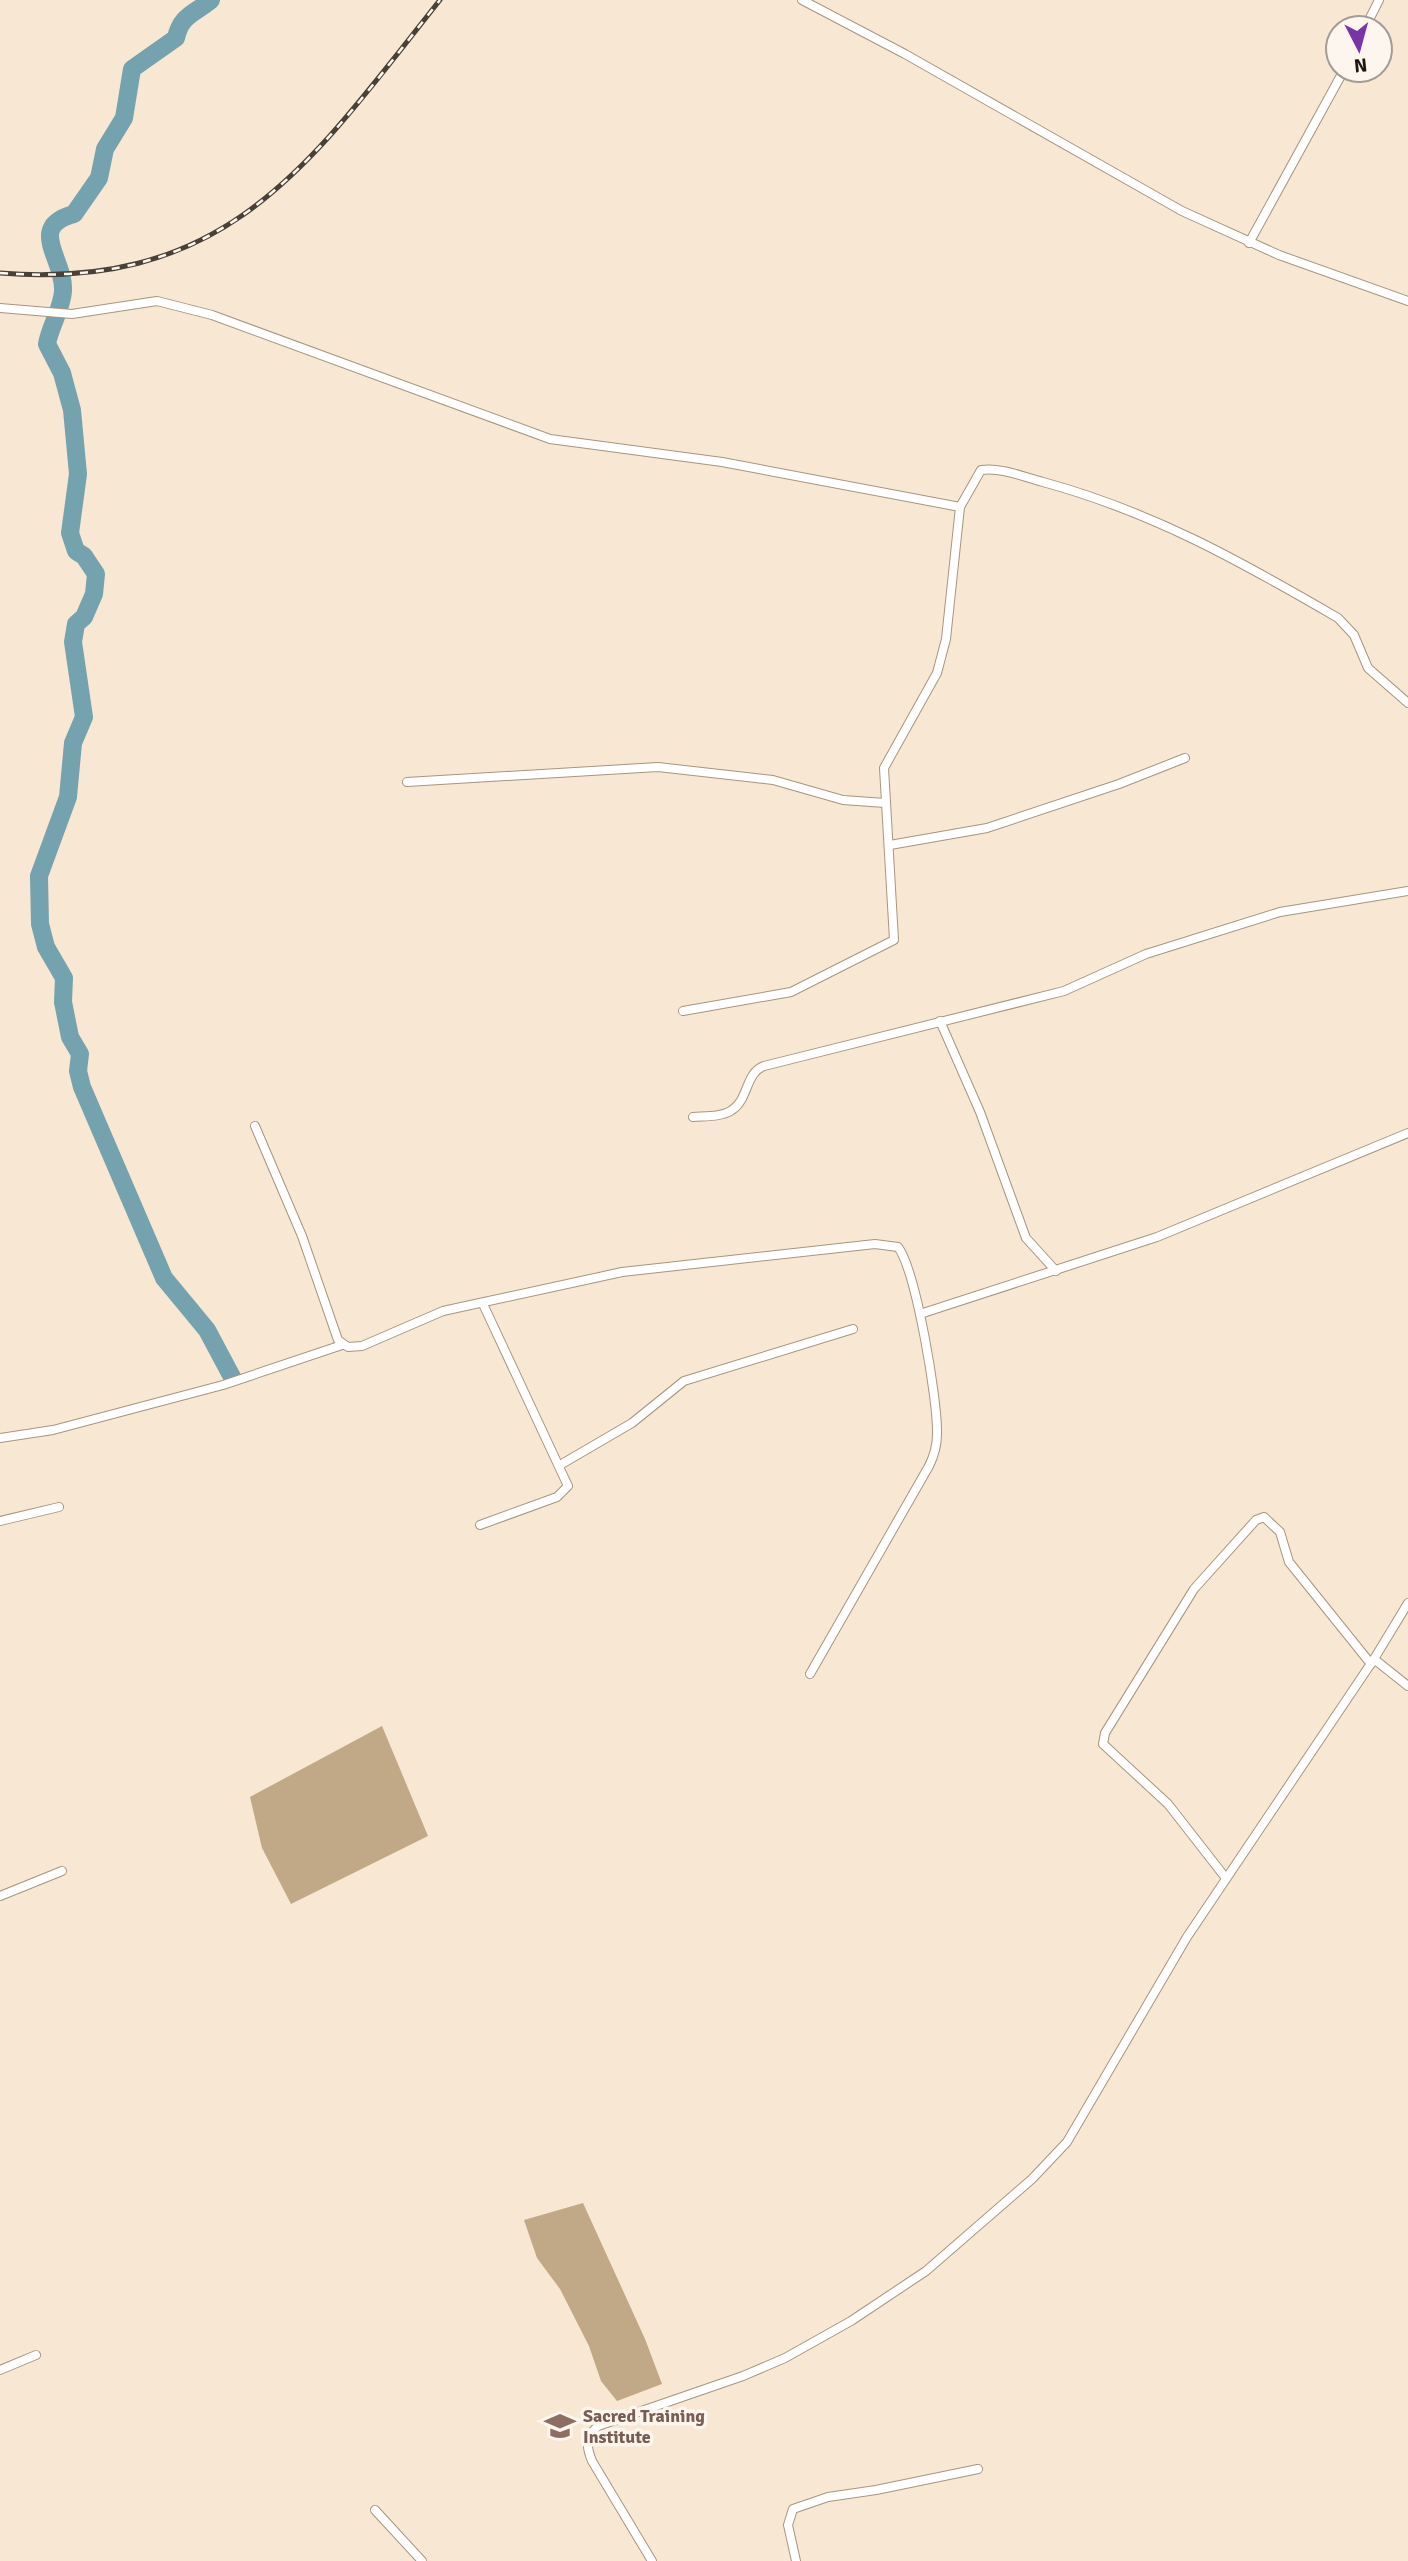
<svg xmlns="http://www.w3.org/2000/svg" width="1408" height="2561" font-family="Signika,sans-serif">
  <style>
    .forest { fill: #c1a887 }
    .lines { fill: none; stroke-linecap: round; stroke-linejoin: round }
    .river { stroke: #74a3af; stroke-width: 18 }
    .street-casing { stroke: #a59682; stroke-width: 10 }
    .street { stroke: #fff; stroke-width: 8 }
    .rail-casing { stroke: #494137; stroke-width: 5 }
    .rail { stroke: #fdf6ee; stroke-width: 2.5; stroke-dasharray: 8; stroke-linecap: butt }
    .labels { text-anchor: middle; stroke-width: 7; stroke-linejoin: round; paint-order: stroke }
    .education-label { font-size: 18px; font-weight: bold; fill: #785e54; stroke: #fdf6ee; text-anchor: start }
  </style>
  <rect width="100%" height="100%" fill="#f8e7d3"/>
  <g class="forest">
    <path d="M382,1726L428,1836L291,1904L262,1848L250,1797Z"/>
    <path d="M583,2203L645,2339L662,2384L617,2401L601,2381L589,2346L560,2289L537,2258L524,2220Z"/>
  </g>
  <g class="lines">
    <path class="river" d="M211,0C194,14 181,15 176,38L132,69L124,118L105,149L99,178L74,214C26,227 65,259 63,291C62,309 50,326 47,344L62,373L72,410L78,474L70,533L76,551L84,556L96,574L94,594L84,617L76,624L73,642L84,717L73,743L68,797L39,876L40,924L46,947L64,978L63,1002L70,1037L80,1054L78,1071L82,1087L164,1278L207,1330L232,1377"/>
    <g class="street-casing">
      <g id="street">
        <path d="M802,0L905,54L1182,211L1279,255L1408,301"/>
        <path d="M1365,28L1379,0"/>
        <path d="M1249,243L1344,70"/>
        <path d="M0,308L72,314L157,301L212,315L550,439L722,462L960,507"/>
        <path d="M407,782L658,767L773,780L843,800L885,803"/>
        <path d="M890,845L987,828L1119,784L1185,758"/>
        <path d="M683,1011L791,992L894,940L884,768L937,673L946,639L960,507L981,470C1002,467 1023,477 1043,482C1153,512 1240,561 1338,618L1354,635L1368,668L1408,703"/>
        <path d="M940,1021L980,1112L1026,1238L1056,1271"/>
        <path d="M693,1117C706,1116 722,1117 732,1110C749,1099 745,1073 764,1066L1064,991L1146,954L1280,912L1408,891"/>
        <path d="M255,1126L302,1236L338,1340L348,1347L362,1346L443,1311L622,1272L875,1244L898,1247C916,1271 938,1401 937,1434C937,1446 934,1456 929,1466L810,1674"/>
        <path d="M920,1314L1157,1237L1408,1133"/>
        <path d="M0,1438L53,1430L223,1385L342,1345"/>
        <path d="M560,1465L632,1423L684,1381L853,1329"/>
        <path d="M0,1521L59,1507"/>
        <path d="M480,1525L557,1497L568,1486L483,1304"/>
        <path d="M1374,1659L1408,1686"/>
        <path d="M1225,1877L1168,1804L1103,1744L1105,1733L1194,1589L1256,1520L1264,1517L1280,1532L1289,1562L1371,1664"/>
        <path d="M0,1896L62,1871"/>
        <path d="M0,2370L36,2355"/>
        <path d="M375,2510L422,2561"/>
        <path d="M652,2561L592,2461C586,2446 585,2437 598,2426L743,2376L785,2358L851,2321L926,2271L1032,2179L1067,2142L1187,1937L1374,1659L1408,1603"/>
        <path d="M796,2561L788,2525L793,2509L828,2497L876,2490L978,2469"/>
      </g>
    </g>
    <use href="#street" class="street"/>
    <g class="rail-casing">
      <path id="rail" d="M0,273C230,291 312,161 440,0"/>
    </g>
    <use href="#rail" class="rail"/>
  </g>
  <defs>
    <g id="university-bare" transform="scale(2.415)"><path d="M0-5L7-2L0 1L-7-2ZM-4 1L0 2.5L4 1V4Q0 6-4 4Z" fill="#8d6e63" stroke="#fdf6ee" stroke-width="2.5" paint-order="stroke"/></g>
  </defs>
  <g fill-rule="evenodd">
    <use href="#university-bare" x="560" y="2426"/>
  </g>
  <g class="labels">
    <g class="education-label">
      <text x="583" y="2422">Sacred Training<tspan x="583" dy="21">Institute</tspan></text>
    </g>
  </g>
  <g transform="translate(1359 49) rotate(174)"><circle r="33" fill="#fdf6ee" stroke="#a39c95" stroke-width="2"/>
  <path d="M0-5L12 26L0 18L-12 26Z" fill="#7934a7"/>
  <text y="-10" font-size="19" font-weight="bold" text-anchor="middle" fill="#1c160f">N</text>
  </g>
</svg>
